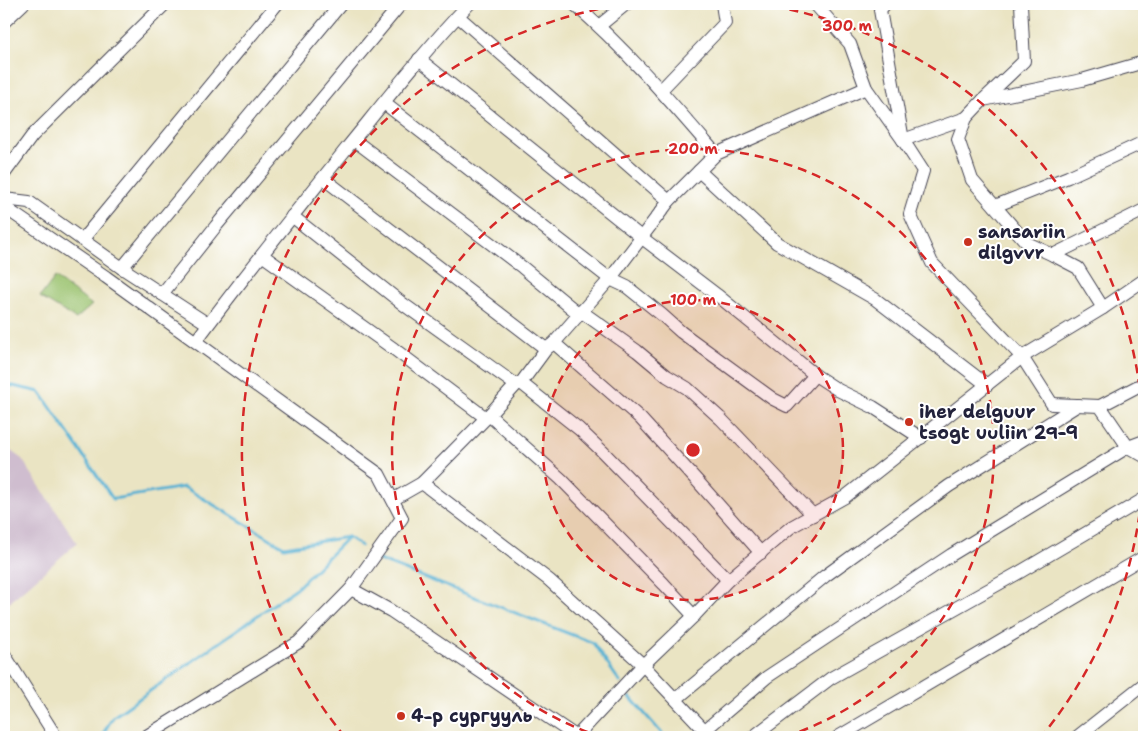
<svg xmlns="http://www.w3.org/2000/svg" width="1148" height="741" font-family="'Shantell Sans',sans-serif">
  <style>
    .industrial { fill: #cfbdcf }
    .green { fill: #9bc36f; stroke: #5e7255 }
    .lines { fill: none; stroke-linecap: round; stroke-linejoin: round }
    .stream { stroke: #55b1d3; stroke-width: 3 }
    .minor-casing { stroke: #403f4f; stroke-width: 14 }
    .minor { stroke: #fff; stroke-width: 12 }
    .ring { fill: none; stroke: #d62828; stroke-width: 2.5; stroke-dasharray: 9 6 }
    .poi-dot { fill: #c8321e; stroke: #fff; stroke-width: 2 }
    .labels { text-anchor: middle; stroke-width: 4; stroke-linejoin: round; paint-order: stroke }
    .poi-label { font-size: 18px; font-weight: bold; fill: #22223b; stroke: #fff; text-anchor: start }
    .centre { fill: #d62828; stroke: #fff; stroke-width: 2.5 }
    .ring-label { font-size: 15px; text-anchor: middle; font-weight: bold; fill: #d62828; stroke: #fff; stroke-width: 4; stroke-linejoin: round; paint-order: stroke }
  </style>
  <rect width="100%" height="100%" fill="#fff"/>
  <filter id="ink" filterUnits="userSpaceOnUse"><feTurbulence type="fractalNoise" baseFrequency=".02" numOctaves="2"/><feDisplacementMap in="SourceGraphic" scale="10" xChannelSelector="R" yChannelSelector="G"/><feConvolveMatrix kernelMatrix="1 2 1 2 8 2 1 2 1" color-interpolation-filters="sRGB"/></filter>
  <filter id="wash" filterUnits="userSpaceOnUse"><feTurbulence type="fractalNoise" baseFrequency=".0096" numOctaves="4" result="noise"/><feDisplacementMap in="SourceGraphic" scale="20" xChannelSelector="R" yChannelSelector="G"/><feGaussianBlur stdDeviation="1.12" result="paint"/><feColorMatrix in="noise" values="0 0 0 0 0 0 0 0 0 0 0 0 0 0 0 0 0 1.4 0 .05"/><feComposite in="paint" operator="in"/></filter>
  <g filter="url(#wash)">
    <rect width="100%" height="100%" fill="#eae4c3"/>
    <path class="industrial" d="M4,446L22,459L77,543L6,605L4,600Z"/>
    <path class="green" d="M55,277L92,305L76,319L40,297Z"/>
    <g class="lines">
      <g class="stream">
        <path d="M4,384L40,392L113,499L184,487L284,547L348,537"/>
        <path d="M379,560L593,643L620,682"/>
        <path d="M630,697L665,737"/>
        <path d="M101,737L113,717L298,587L348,537L361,546"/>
      </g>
    </g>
  </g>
  <g filter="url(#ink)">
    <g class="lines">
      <g class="minor-casing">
        <g id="minor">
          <path d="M574,4C626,49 671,102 716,154"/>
          <path d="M815,4L850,44L866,88L903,140L966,118L983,100L1024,61L1021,4"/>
          <path d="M885,4L880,10L903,140L923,171L910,214L932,263L1022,357L1052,404L1100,406L1128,447L1144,456"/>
          <path d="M459,17L669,201"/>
          <path d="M4,22L23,4"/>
          <path d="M599,26L626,4"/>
          <path d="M419,59L641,237L717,295L815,375L838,390L873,407L921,438"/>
          <path d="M661,90L725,23L722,4"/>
          <path d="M983,100L1082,80L1144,62"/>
          <path d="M384,103L610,279L627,287L662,315L681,332L773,399L787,406L815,375"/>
          <path d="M966,118L958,139L972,180L1027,243L1053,255"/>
          <path d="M354,140L522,267L579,314"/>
          <path d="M699,171L777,243L875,299L987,385"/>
          <path d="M4,174L32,136L165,4"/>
          <path d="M323,178L546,349"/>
          <path d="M4,199L29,202L122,268L208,324"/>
          <path d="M995,206L1068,177L1144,142"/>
          <path d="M4,207L106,277L379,474L402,518L351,589L299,642L145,737"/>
          <path d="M292,216L403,304L516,385"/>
          <path d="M82,240L277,4"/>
          <path d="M262,255L394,349L486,418"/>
          <path d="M122,268L341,4"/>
          <path d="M162,294L216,226L401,4"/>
          <path d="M1103,308L1078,268L1053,255L1144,210"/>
          <path d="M582,312L637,351L667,376L687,388L721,419L813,515"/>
          <path d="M196,341C244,276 295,213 346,149C386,100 425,50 469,4"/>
          <path d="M554,343L640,418L700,484L761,553"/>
          <path d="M521,383L579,429L602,451L728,580"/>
          <path d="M1100,406L1144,383"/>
          <path d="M489,415L561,479L664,584L694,616"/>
          <path d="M422,483L549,580L643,665L711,737"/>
          <path d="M394,499L422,483L489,415L516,385L521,383L546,349L554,343L610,279L669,201L716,154L866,88"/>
          <path d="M351,589L391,611L577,737"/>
          <path d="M4,654L56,737"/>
          <path d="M676,699L825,576L949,486L1078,405"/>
          <path d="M704,731L767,677L951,555L1128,447L1144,441"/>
          <path d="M576,737L643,665L694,616L728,580L791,527L845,497L1022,357L1103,308L1144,280"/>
          <path d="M753,737L831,678L1020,572L1144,499"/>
          <path d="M838,737L1144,557"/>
          <path d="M1077,737L1144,684"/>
        </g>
      </g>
      <use href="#minor" class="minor"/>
    </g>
  </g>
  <circle cx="693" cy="450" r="150" fill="#d62828" fill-opacity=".12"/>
  <g class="ring">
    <circle cx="693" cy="450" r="150"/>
    <path d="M602 737A301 301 0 1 1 784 737"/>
    <path d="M345 737A451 451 0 0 1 626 4M760 4A451 451 0 0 1 1041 737"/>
  </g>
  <g class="poi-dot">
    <circle cx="968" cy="242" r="5"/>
    <circle cx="909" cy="422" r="5"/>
    <circle cx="401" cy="716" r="5"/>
  </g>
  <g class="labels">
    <g class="poi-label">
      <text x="978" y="238">sansariin<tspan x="978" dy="21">dilgvvr</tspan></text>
      <text x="919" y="418">iher delguur<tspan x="919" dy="21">tsogt uuliin 29-9</tspan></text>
      <text x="411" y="722">4-р сургууль</text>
    </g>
  </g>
  <circle cx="693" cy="450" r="8" class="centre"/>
  <g class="ring-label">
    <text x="847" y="31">300 m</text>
    <text x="693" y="154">200 m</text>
    <text x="693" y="305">100 m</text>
  </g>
  <rect width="1148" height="741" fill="none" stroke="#fff" stroke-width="20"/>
</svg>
